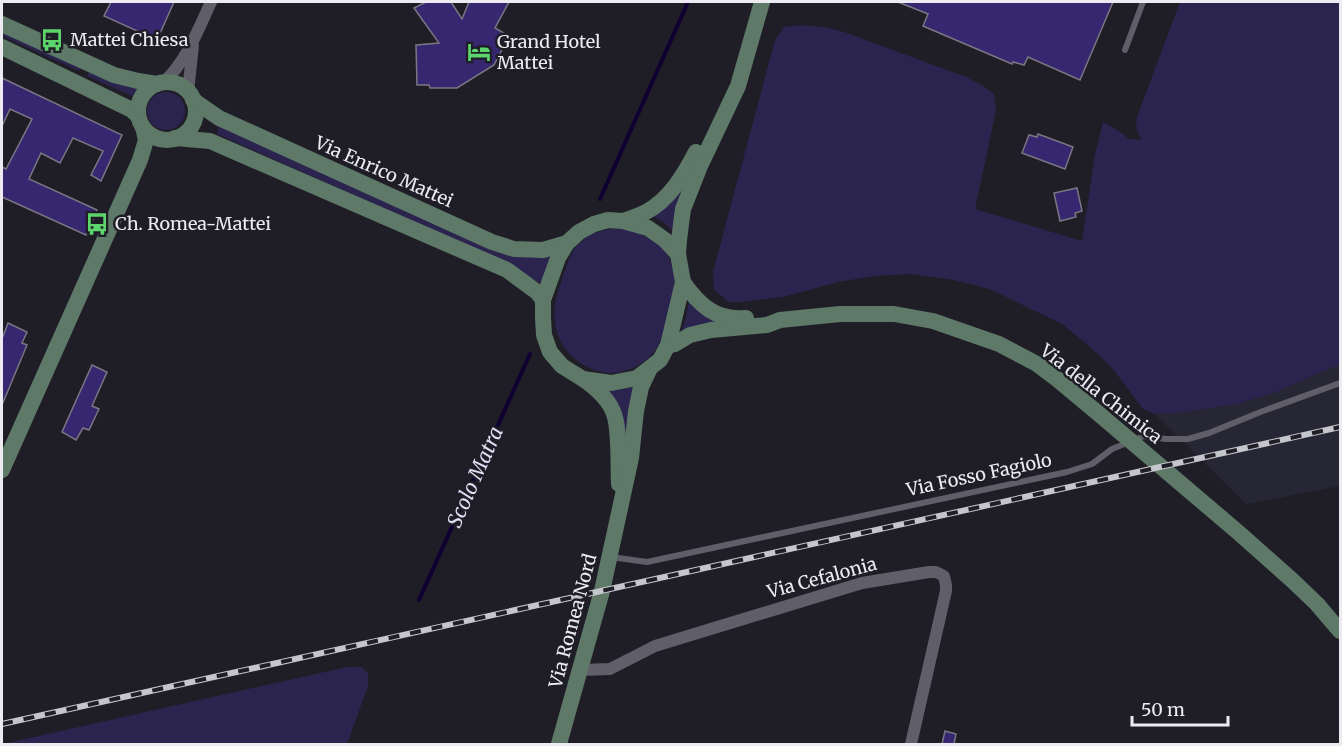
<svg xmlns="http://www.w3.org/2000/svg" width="1342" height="746" font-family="Merriweather,serif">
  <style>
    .built { fill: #272634 }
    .green { fill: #2b244e }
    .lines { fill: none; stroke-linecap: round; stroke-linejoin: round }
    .stream { stroke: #0f0031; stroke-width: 4 }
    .building { fill: #372670; stroke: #787782; stroke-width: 1.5 }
    .lane { stroke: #5f5e69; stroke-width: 6 }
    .street { stroke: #5f5e69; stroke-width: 12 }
    .secondary { stroke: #5e7968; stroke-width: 16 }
    .rail-casing { stroke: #c5c5cc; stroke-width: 6 }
    .rail { stroke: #1f1e27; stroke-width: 4; stroke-dasharray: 11; stroke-linecap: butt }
    .labels { text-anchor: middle; stroke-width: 5; stroke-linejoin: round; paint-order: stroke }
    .poi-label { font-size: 18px; fill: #ebebf1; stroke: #1f1e27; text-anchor: start }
    .street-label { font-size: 18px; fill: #ebebf1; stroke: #1f1e27 }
    .water-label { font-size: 20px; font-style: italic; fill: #e0dff5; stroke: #1f1e27 }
  </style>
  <rect width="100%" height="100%" fill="#1f1e27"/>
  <path class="built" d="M1340,365V486L1246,504L1155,414L1186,412L1237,404L1274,393L1321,372Z"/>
  <g class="green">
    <path d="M1180,2H1340V365L1321,372L1274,393L1237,404L1186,412L1155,414L1143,409L1113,369L1088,345L1062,324L990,289L954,280L912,274L874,276L838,282L783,297L742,302H728L714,289L713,272L775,40L784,27C806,24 822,26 844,32L966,77L983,86L994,94L996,110L975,209L1082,241L1095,155L1103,122L1119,131L1129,139L1142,140L1136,128L1137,117Z"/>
    <path d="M2,29L82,66L79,71L2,36Z"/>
    <path d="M90,70L143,87L137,98L87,76Z"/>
    <circle cx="166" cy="111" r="19"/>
    <path d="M219,125L496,248L554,249L542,284L498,259L217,134Z"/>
    <path d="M691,177L675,233L665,223L653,216C670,207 680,192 691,177Z"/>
    <path d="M618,228C636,232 658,237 668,256C678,273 675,291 671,309C663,340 655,364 621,372C610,374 599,373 590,368C574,361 562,349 557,332C555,325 553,313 555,305C557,293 568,259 574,249C576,246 581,242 584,239C594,231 606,230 618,228Z"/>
    <path d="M689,299L723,324L680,337L686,318Z"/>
    <path d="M635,384L626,454L604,389Z"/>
    <path d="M347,667H361L368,673V686L347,744H3Z"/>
  </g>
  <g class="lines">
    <g class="stream">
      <path d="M600,199L688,2"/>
      <path d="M419,600L530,354"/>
    </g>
  </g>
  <g class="building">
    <path d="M111,2H174L157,40L104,16Z"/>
    <path d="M426,2H451L462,19L469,2H509L495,28L509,36L494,65L457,88H430L429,85H417L416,45L439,43L414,8Z"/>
    <path d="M898,2H1113L1080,80L1028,57L1024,65L1013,62L1012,64L923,26L928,14Z"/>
    <path d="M2,78L122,135L101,181L91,175L103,151L73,138L60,163L41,153L29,179L97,210L86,235L2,197V167L6,169L32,119L10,109L2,126Z"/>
    <path d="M1038,134L1073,147L1065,169L1022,153L1029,135L1037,137Z"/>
    <path d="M1077,188L1082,211L1075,213L1076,217L1060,221L1054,193Z"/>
    <path d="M8,323L27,332L22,343L27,345L2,405V339Z"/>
    <path d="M92,365L107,372L92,406L99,409L89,430L83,428L76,440L62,432Z"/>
    <path d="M945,731L956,734L954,744H942Z"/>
  </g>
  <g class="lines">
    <g class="lane">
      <path d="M1125,50L1143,2"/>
      <path d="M611,557L647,562L1067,472L1092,464L1112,449L1144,436L1166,439H1188L1209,433L1263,411L1340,383"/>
    </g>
    <g class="street">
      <path d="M164,82C187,60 198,30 211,2"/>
      <path d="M188,92L193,45"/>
      <path d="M581,670L610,669L655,646L862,583L929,572H936L944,576L946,585V591L911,744"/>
    </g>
    <g class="secondary">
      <path d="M2,24L114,75L138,81L157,84"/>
      <path d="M2,47L132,110L138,116"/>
      <circle cx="167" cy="111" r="29"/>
      <path d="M193,100L219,118L492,242L514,249L543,250L567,243"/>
      <path d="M175,138L210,141L507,270L537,292L543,300"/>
      <path d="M608,220L623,221L648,228L665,240L678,254L683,282L668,345L660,360L637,378L611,383L583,379L562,366L550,352L544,335L543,318V300L558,258L567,243L579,232L594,224Z"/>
      <path d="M623,221C631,218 639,216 646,212C669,200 684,175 696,152"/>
      <path d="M678,254L679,240L683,209L700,166L738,86L762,2"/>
      <path d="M683,282C699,305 716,321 746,318"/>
      <path d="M668,345L675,344L690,335L711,330L767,325L780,320L840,314H894L933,321L999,344L1037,364L1057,379L1099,414L1239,533L1293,581L1317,604L1340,631"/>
      <path d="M583,379C596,388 609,399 614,414C620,430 618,466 619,484"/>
      <path d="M2,470L140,160L146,140L143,127"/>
      <path d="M559,744L602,591L631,458L636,411L641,387L649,370"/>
    </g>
    <g class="rail-casing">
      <path id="rail" d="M2,724L1340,427"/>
    </g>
    <use href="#rail" class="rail"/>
  </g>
  <defs>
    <g id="bus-bare" transform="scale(1.8)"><path d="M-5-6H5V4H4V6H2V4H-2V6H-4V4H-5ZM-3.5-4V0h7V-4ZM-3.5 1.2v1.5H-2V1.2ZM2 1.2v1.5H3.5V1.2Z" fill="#5dd56d" stroke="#1f1e27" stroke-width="2.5" paint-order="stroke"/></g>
    <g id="hotel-bare" transform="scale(1.8)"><path d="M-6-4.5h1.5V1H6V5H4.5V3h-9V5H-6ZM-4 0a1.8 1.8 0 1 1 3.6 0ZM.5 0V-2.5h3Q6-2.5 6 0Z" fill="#5dd56d" stroke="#1f1e27" stroke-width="2.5" paint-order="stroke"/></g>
  </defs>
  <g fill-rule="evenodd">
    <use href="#bus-bare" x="52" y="40"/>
    <use href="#hotel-bare" x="479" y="52"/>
    <use href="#bus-bare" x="97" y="224"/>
  </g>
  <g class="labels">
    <g class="poi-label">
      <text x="70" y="46">Mattei Chiesa</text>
      <text x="497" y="48">Grand Hotel<tspan x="497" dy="21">Mattei</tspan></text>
      <text x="115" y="230">Ch. Romea-Mattei</text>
    </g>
    <g class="street-label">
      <text transform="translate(384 172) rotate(24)" y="6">Via Enrico Mattei</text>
      <text transform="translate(1101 394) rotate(38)" y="6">Via della Chimica</text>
      <text transform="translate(979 475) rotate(-12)" y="6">Via Fosso Fagiolo</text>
      <text transform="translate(822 578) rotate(-15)" y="6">Via Cefalonia</text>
      <text transform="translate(573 621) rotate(-75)" y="6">Via Romea Nord</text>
    </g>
    <g class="water-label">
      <text transform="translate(475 477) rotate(-66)" y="7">Scolo Matra</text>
    </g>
  </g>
  <rect width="1342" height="746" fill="none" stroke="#ebebf1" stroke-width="6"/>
  <path d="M1132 716v9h96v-9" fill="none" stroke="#ebebf1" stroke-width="3"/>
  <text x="1141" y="716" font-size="18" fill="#ebebf1" stroke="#1f1e27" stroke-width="4.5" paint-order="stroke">50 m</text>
</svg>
